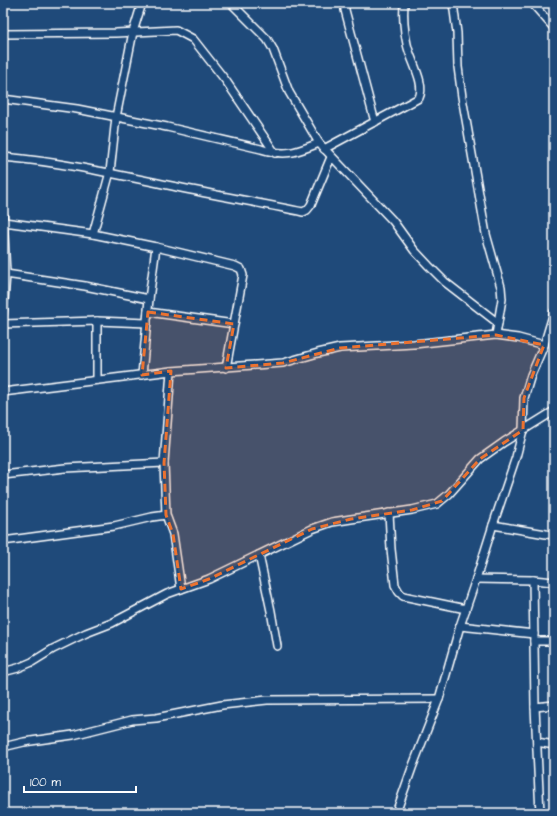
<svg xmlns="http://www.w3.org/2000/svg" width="557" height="816" font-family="'Architects Daughter',sans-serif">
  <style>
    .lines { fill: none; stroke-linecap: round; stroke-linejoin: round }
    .minor-casing { stroke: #fff; stroke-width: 10 }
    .minor { stroke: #1f4a7a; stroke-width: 7 }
    .marked { fill: #eb7230; fill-opacity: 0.2; stroke: #eb7230; stroke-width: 3; stroke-dasharray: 8 5; stroke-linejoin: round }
  </style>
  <rect width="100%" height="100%" fill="#1f4a7a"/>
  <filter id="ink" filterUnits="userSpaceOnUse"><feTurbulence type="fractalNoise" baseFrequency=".025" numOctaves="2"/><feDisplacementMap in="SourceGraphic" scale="8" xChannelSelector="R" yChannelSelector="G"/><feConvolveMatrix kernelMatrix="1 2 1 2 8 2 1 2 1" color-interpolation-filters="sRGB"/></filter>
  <g filter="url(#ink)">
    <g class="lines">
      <g class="minor-casing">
        <g id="minor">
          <path d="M231,3L267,39L273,49L289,92L319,143L393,221L414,250L429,266L445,282L498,323"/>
          <path d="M345,3V10L375,122"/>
          <path d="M453,3L457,33L458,67L462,97L486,234L501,287L502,299L496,335"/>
          <path d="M532,3L554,28"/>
          <path d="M3,34L116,33L176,30L193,39L226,81L275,153"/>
          <path d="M3,99L77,109L167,127L261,149C286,157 296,152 319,143"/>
          <path d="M324,149L419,98C426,83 410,60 407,44C404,31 403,17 404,3"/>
          <path d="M3,157C62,162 119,175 177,187C219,196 261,203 303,212L307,210L311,205L331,157"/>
          <path d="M3,214L6,274L3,316"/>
          <path d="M4,222L93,234L156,247L235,266L241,269L243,275L226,368"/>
          <path d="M93,234L110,172L116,117L133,32L142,3"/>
          <path d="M6,274L85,286L149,299"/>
          <path d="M148,312L234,324"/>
          <path d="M3,324L97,321L147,323"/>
          <path d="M544,345L554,312"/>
          <path d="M142,375L149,299L156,247"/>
          <path d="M97,380V321"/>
          <path d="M3,392L171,371L283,363L318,353L340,348L414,344L496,335L518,338L544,345L531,375L524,398L523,430L516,457L493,525L476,579L460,626L439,699L412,768L396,813"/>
          <path d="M3,475L65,468L164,463"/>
          <path d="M389,513L391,549L395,585L399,592L403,596L466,609"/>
          <path d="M166,515L164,463L171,371"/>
          <path d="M493,525L546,534L554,535"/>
          <path d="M3,541L114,526L152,517L166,515L173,534L181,589"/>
          <path d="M259,555L271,611L277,646"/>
          <path d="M476,579L533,580L554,582"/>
          <path d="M533,580L535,707L540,813"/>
          <path d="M460,626L534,634"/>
          <path d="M534,641H554"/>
          <path d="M3,672L18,668L32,662L53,649L86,633L112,623L167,594L209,579L312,529L332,522L351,519L412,510L437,504L449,494L480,459L504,442L554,411"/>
          <path d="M535,707L554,705"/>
          <path d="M537,742L554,745"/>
          <path d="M3,747L24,742L73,735L132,720L156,718L222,705L267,700L439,699"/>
        </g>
      </g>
      <use href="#minor" class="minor"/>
    </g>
  </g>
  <path class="marked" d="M148,312L234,324L226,368L283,363L340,348L496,335L544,345L524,398L523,430L480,459L442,501L412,510L351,519L312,529L209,579L181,589L173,534L166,515L164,463L171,371L142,375Z"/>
  <rect width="557" height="816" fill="none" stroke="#1f4a7a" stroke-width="16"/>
  <rect x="8" y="8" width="541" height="800" fill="none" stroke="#fff" stroke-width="1.5" filter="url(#ink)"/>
  <path d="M24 786v6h112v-6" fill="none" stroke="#ffffff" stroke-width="2"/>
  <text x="30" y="786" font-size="12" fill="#ffffff" stroke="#1f4a7a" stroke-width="3" paint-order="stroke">100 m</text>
</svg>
